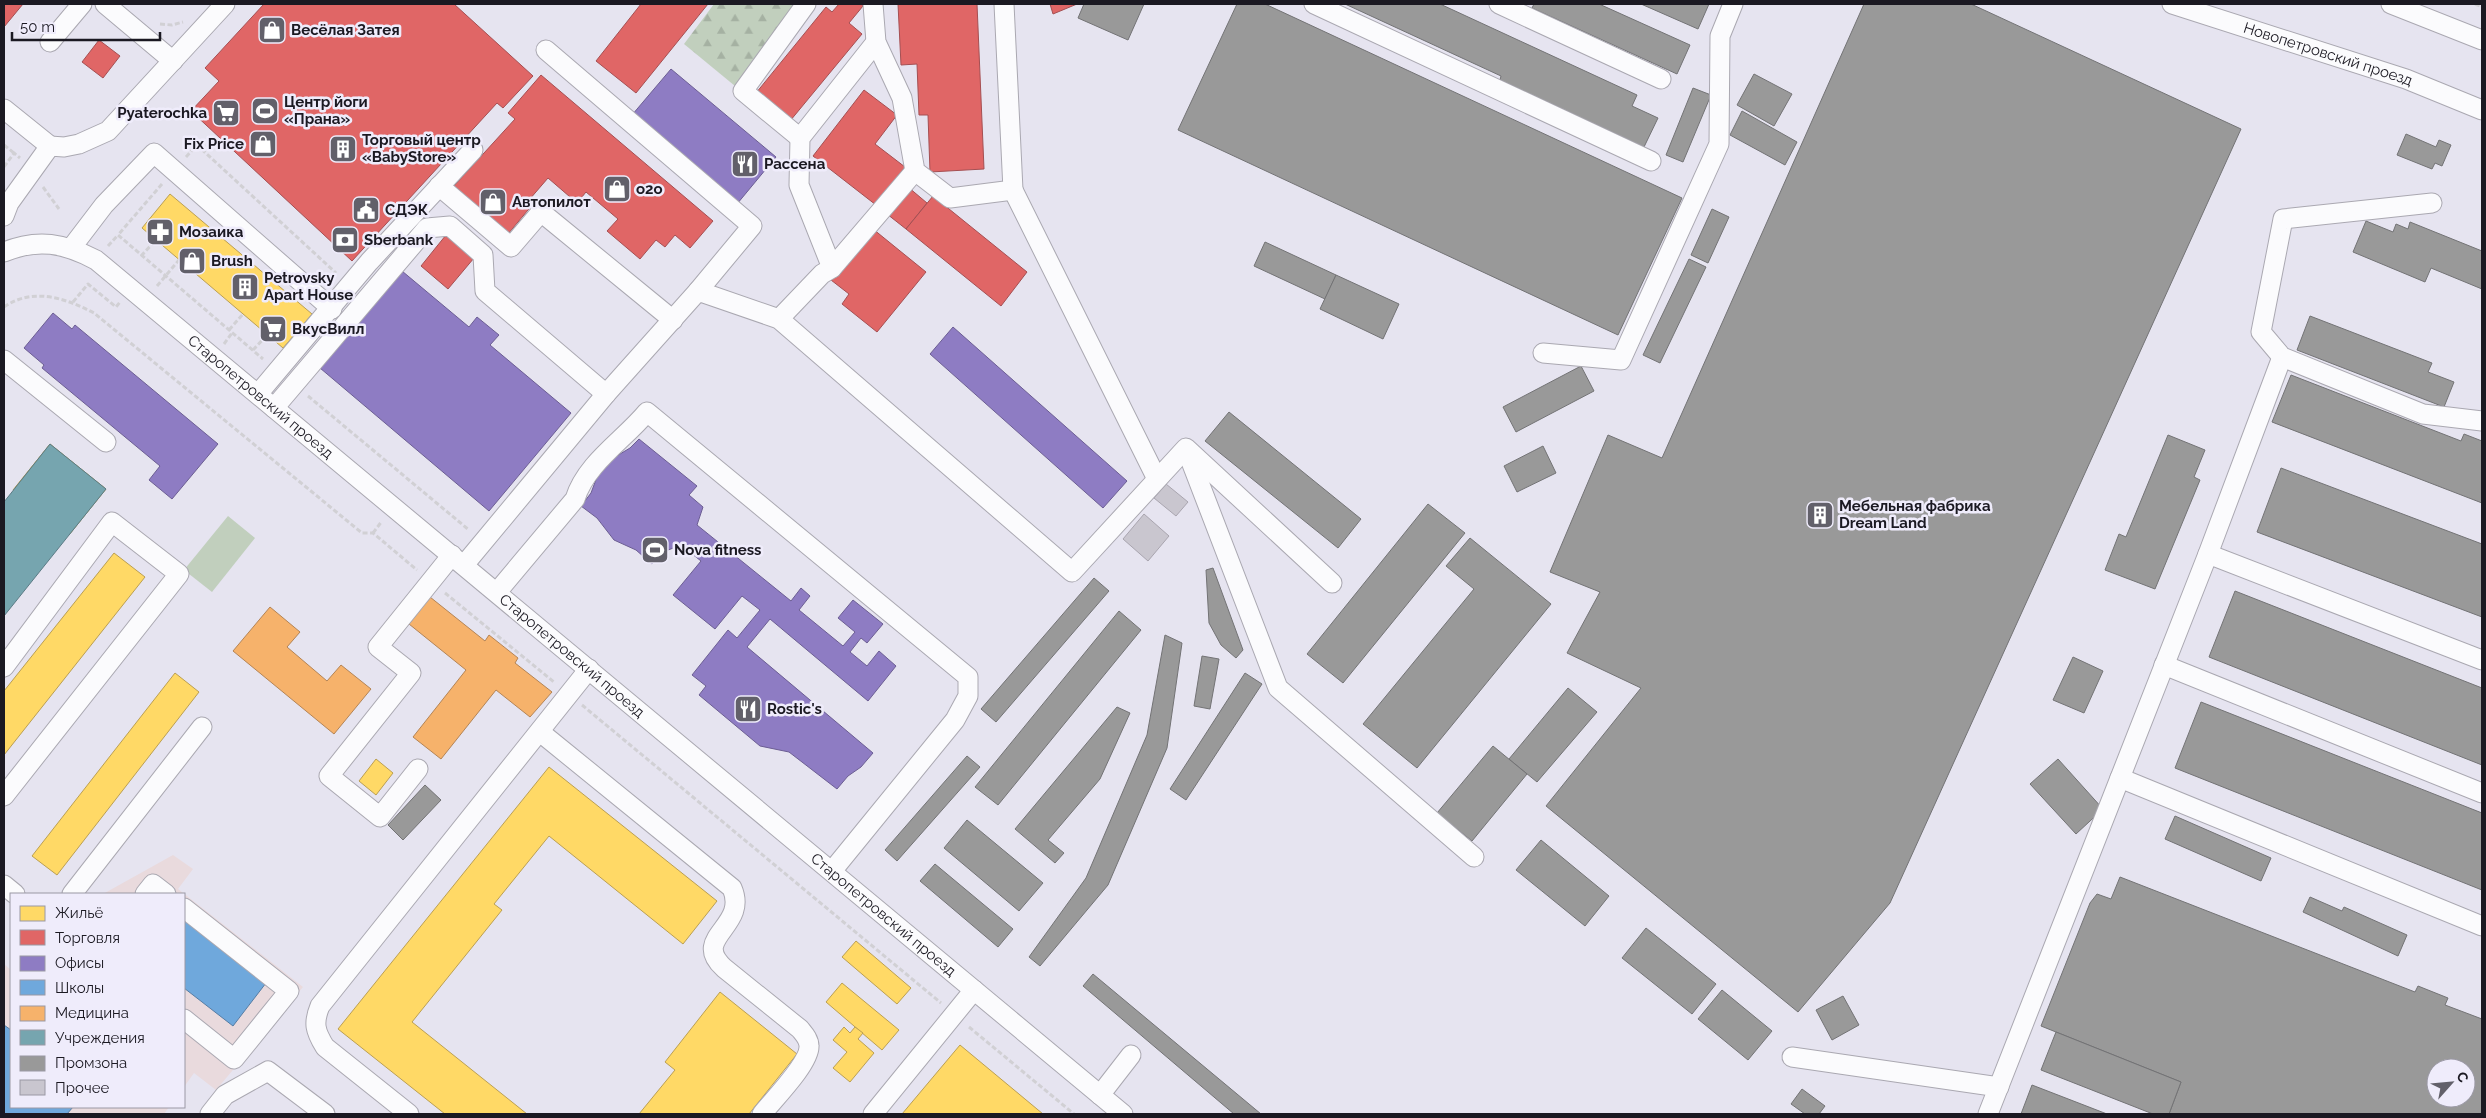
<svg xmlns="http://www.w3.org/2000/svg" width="2486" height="1118" font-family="Raleway,sans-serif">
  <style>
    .education { fill: #e9dadd }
    .forest { fill: url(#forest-firs) }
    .park { fill: #c1cfbd }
    .homes { fill: #ffd966; stroke: #bb9f52 }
    .shops { fill: #e06666; stroke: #a54f52 }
    .offices { fill: #8e7cc3; stroke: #6c5e93 }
    .schools { fill: #6fa8dc; stroke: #567da4 }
    .health { fill: #f6b26b; stroke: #b48455 }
    .public { fill: #76a5af; stroke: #5b7b85 }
    .industry { fill: #999; stroke: #737375; fill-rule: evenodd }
    .building { fill: #c9c6cf; stroke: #a9a5af }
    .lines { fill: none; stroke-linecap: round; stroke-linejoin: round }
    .minor-casing { stroke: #aaa8b1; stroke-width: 21 }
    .path { stroke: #d1d0d4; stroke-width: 3; stroke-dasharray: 5 2.5; stroke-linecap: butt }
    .minor { stroke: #fbfbfd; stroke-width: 19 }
    .labels { text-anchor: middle; stroke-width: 5; stroke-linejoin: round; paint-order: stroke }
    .poi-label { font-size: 15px; font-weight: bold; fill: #1b1922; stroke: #efecfb; text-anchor: start }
    .street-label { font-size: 15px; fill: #1b1922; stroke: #efecfb }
  </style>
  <defs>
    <pattern id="forest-firs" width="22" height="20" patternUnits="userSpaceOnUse" patternTransform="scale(1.25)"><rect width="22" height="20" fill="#c1cfbd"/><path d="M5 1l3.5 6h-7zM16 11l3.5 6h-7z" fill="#a5b1a2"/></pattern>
  </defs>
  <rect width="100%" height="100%" fill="#e6e4f0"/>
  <g class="education">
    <path d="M173,855L193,869L178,889L303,987L216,1090L194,1073L184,1087V894H103Z"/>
    <path d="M4,964L11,970V1107H169L164,1114H4Z"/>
  </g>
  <path class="forest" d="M714,4H795L735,86L684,44Z"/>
  <path class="park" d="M228,516L255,538L212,592L184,570Z"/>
  <g class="homes">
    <path d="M170,194L312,314L283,348L142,228Z"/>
    <path d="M50,444L106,489L69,535L13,490Z"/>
    <path d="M114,553L145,577L4,755V691Z"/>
    <path d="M175,673L199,692L57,875L32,856Z"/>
    <path d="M376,759L393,773L376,795L359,781Z"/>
    <path d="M549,767L717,901L683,944L549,836L494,904L502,910L412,1022L527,1114H445L338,1029Z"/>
    <path d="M856,941L911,988L897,1004L842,957Z"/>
    <path d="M842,983L899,1030L882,1050L826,1002Z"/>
    <path d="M720,992L797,1054L749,1114H639L675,1070L665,1062Z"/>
    <path d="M844,1027L850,1033L855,1027L863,1033L858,1039L874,1053L850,1082L833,1068L847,1052L833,1040Z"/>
    <path d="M960,1045L1043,1114H902Z"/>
  </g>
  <g class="shops">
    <path d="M4,4H23L4,27Z"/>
    <path d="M264,4H454L533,76L503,108L497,103L352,261L191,111L219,81L205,68Z"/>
    <path d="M641,4H708L636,93L596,61Z"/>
    <path d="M839,4H861L863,6L849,23L862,34L790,121L756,93L826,7L832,12Z"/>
    <path d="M898,4H977L984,169L930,172L928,115H919L917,64L901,65Z"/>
    <path d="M1050,4H1077L1053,14Z"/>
    <path d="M99,40L120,56L103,78L82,62Z"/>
    <path d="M541,75L713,221L690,248L675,235L665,247L656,240L640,259L607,231L618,219L586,192L577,203L548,178L529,200L533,204L508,234L453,187L515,119L508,113Z"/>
    <path d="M864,90L897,115L875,144L905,167L876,205L813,156Z"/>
    <path d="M908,187L927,203L906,229L887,214Z"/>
    <path d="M933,196L1027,272L1001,306L906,229Z"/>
    <path d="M873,229L926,272L877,332L842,304L849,294L831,280Z"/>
    <path d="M446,235L474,258L448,289L421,266Z"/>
  </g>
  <g class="offices">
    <path d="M671,69L776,157L737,204L632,115Z"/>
    <path d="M402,271L469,327L477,317L499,335L490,345L571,413L489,511L320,368Z"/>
    <path d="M53,313L72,329L75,325L218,444L172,499L149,480L160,466L42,368L44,365L24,348Z"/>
    <path d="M953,327L1127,481L1103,508L930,354Z"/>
    <path d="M639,439L697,486L689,495L703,507L697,525L791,601L801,588L810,596L799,610L843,646L855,632L838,618L853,600L883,624L867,643L861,638L850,652L867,666L879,651L896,666L868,701L770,619L747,647L873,753L861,767L848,776L837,789L789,752L760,746L699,695L706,686L692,675L728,630L737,638L760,610L742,596L715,629L673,595L701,561L681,545L663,552L652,564L636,550L614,540L597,518L581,506L591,493L597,477L610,460L630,448Z"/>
  </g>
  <g class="schools">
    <path d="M184,920L266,983L233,1026L184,988Z"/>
    <path d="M4,1025L11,1030V1107H73L67,1114H4Z"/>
  </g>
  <g class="health">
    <path d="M430,597L485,641L489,635L518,658L515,663L552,692L530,717L496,690L441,759L413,737L466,670L409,624Z"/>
    <path d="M270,607L300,632L287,647L327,681L341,665L371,689L334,734L233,651Z"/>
  </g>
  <path class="public" d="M50,444L106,489L4,616V502Z"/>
  <g class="industry">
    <path d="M1084,4H1144L1128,40L1078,18Z"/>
    <path d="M1237,4H1265L1682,198L1618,335L1178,130Z"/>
    <path d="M1345,4H1440L1637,95L1632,106L1658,118L1644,147L1500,80L1501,76Z"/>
    <path d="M1534,4H1599L1690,45L1677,74L1532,8Z"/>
    <path d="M1641,4H1709L1698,29Z"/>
    <path d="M1864,4H1971L2241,129L1890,903L1798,1012L1546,806L1641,688L1567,653L1600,592L1550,572L1608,435L1662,458Z"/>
    <path d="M1754,74L1792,94L1774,126L1737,105Z"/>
    <path d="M1693,88L1711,95L1683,162L1666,155Z"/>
    <path d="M1742,111L1797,142L1785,165L1730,135Z"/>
    <path d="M2406,134L2436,147L2439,140L2451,145L2442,166L2435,163L2432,169L2397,155Z"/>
    <path d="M1712,209L1729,217L1708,263L1691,255Z"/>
    <path d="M2366,221L2393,232L2396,224L2408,229L2410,222L2482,251V289L2431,268L2425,282L2353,252Z"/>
    <path d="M1265,242L1336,275L1325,299L1254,266Z"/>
    <path d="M1689,259L1706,267L1660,363L1643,355Z"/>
    <path d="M1336,275L1399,304L1383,339L1320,309Z"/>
    <path d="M2310,316L2432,363L2428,372L2454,382L2444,407L2297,350Z"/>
    <path d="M1581,366L1594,391L1516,432L1503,407Z"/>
    <path d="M2291,375L2461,441L2464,434L2482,441V503L2272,422Z"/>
    <path d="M1229,412L1361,519L1338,548L1205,441Z"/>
    <path d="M2168,435L2205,450L2194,477L2200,480L2155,589L2105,570L2119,534L2126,537Z"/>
    <path d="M1543,446L1556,473L1517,492L1504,466Z"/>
    <path d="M2281,468L2482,544V617L2257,532Z"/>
    <path d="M1428,504L1465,533L1343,683L1307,654Z"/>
    <path d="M1470,538L1551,604L1417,768L1363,724L1474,589L1446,566Z"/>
    <path d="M1213,568L1243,650L1236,658L1221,645L1209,623L1206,570Z"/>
    <path d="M1094,578L1109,591L996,722L981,709Z"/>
    <path d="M2235,591L2482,688V765L2209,657Z"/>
    <path d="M1119,611L1141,630L998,805L975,787Z"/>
    <path d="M1165,635L1182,643L1167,748L1108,885L1040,966L1029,957L1086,878L1147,735Z"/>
    <path d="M1202,656L1219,659L1210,709L1194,706Z"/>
    <path d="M2073,657L2103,671L2084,713L2053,700Z"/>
    <path d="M1245,673L1262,684L1186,800L1170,789Z"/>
    <path d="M1568,688L1597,712L1537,782L1509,759Z"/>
    <path d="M2201,702L2482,813V890L2175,768Z"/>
    <path d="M1117,707L1130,713L1100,779L1048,840L1064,853L1055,863L1015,829Z"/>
    <path d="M1493,746L1527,774L1472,841L1437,813Z"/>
    <path d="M967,756L980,767L897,861L885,850Z"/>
    <path d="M2058,759L2103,809L2076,834L2030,784Z"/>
    <path d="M425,785L441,800L403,840L388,825Z"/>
    <path d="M2175,816L2271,858L2261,881L2165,839Z"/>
    <path d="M967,820L1043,883L1019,911L944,848Z"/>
    <path d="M1541,840L1609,896L1585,926L1516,870Z"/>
    <path d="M935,864L1013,929L998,947L920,881Z"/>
    <path d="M2120,877L2415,992L2418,986L2448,998L2445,1005L2482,1019V1114H2169L2181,1082L2041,1026L2090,903L2097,894L2111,899ZM2436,1068H2466V1098H2436Z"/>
    <path d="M2310,897L2342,911L2344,907L2407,935L2398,956L2303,912Z"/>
    <path d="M1646,928L1716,984L1692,1014L1622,958Z"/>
    <path d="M1093,974L1261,1114H1234L1083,986Z"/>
    <path d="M1722,990L1772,1031L1748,1060L1698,1019Z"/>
    <path d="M1843,996L1859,1025L1832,1040L1816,1010Z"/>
    <path d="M2056,1032L2181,1082L2169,1114H2153L2041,1070Z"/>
    <path d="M2032,1085L2107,1114H2021Z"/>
    <path d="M1802,1089L1825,1106L1819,1114H1805L1791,1104Z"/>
  </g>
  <g class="building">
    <path d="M1166,484L1188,502L1176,516L1154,498Z"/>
    <path d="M1144,514L1169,536L1148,561L1123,539Z"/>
  </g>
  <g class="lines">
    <g class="minor-casing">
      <g id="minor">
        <path d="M105,4L173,61"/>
        <path d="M873,4L876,42L902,98L915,171L950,198L1013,190L1004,4"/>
        <path d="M1314,4L1651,161"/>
        <path d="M1499,4L1661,79"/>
        <path id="s1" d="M2172,4L2406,79L2482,110"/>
        <path d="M2391,4L2482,40"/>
        <path d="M50,42L82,4"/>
        <path d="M546,50L752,226L698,291"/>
        <path d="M4,109L50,146"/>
        <path d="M800,138L743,91L806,4"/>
        <path d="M439,186L511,247L541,212L673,320"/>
        <path d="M1013,190L1157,479"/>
        <path d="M2432,203L2283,219L2261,332L2282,357L2423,414L2482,421"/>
        <path d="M4,216L9,203L50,146L64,147L79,144L108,131L225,4"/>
        <path d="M72,247L104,205L154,153L332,309"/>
        <path id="s2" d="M4,252C38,238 64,243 96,260L1123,1114"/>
        <path d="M832,268L799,185L800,138L876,42"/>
        <path d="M779,319L822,274L832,268L915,171"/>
        <path d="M1543,353L1621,360L1719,144L1720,36L1733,4"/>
        <path d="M4,360L106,442"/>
        <path d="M258,394L369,262L473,150"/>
        <path d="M274,408L427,228L450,226L483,255L485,291L606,394"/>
        <path d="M1187,451L1278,688L1474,857"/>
        <path d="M2208,554L2482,660"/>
        <path d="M464,565L606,394L698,291L779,319L1072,572L1186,448L1332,583"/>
        <path d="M497,592L575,499C586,463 624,440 647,412L968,677V696L955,720L832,871"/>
        <path d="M2164,665L2482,793"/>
        <path d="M4,667L112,522L179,574L4,796"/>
        <path d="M540,732L732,888C749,927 690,937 724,968L800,1029C804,1034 809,1039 809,1046C810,1063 773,1100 762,1114"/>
        <path d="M418,769L380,817L329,776L411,673L378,647L452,555"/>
        <path d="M2120,778L2482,926"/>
        <path d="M4,885L15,894"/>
        <path d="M72,894L202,727"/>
        <path d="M145,894L153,884L166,894"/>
        <path d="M184,908L289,991L234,1059L184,1019"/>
        <path d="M1792,1057L1999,1087"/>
        <path d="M1100,1095L1131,1055"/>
        <path d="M210,1114L225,1095L268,1071L325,1114"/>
        <path d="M409,1114L325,1047C315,1031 313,1023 320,1006L589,669"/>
        <path d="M873,1114L974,990"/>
        <path d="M1988,1114L2208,554L2282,357"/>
      </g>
    </g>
    <g class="path">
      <path d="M2475,4L2482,7"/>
      <path d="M160,24L172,25L183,22"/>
      <path d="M4,145L14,153"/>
      <path d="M186,157L197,145L336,273"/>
      <path d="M4,167L14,153L20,158"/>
      <path d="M162,184L118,235L263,359"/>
      <path d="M43,187L59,209"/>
      <path d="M108,246L118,235"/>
      <path d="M141,256L156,240"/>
      <path d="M157,286L179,260"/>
      <path d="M73,302L88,284L116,307L120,302"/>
      <path d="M4,307C33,287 65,298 94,313L362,533H373L417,570"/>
      <path d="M229,330L243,314"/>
      <path d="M224,344L232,333"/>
      <path d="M253,350L268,334"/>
      <path d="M308,396L469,530"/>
      <path d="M373,533L382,521"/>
      <path d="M445,593L554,682"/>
      <path d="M582,705L941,1003"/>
      <path d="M969,1027L1074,1114"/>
    </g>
    <use href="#minor" class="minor"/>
  </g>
  <defs>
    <g id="shop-square" transform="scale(1.4375)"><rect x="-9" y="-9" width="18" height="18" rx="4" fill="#62606a" stroke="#efecfb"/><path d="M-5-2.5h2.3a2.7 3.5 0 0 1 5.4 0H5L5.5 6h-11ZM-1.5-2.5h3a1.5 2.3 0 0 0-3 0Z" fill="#fff"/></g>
    <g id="stadium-square" transform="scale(1.4375)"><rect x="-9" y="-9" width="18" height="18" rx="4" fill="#62606a" stroke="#efecfb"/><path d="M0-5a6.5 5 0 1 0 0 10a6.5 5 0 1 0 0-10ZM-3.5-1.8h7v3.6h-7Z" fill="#fff"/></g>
    <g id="supermarket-square" transform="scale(1.4375)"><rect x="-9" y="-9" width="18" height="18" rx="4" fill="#62606a" stroke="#efecfb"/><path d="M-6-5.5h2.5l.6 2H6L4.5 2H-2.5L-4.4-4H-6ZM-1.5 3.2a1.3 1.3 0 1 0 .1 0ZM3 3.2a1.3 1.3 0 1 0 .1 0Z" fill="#fff"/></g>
    <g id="building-square" transform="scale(1.4375)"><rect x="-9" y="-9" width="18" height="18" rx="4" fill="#62606a" stroke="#efecfb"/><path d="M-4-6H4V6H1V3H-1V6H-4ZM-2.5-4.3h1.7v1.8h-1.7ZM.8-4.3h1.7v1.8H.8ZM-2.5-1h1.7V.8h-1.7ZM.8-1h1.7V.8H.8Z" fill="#fff"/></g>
    <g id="restaurant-square" transform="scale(1.4375)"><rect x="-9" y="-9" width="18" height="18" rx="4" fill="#62606a" stroke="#efecfb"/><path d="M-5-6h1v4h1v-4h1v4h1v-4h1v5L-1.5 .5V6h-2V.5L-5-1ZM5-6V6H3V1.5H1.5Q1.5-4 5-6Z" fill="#fff"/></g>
    <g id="civic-square" transform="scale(1.4375)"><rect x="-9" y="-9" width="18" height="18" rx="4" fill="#62606a" stroke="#efecfb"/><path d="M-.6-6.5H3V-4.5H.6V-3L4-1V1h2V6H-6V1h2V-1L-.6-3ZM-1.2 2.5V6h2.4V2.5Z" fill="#fff"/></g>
    <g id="pharmacy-square" transform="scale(1.4375)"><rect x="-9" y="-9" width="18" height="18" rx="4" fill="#62606a" stroke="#efecfb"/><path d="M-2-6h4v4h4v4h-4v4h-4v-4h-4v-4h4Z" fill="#fff"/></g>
    <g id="bank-square" transform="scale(1.4375)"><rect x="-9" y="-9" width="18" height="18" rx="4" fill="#62606a" stroke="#efecfb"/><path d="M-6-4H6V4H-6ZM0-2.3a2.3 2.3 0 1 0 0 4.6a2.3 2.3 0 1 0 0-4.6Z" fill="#fff"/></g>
  </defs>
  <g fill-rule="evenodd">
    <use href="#shop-square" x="272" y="30"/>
    <use href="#stadium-square" x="265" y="111"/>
    <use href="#supermarket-square" x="226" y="113"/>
    <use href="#shop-square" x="263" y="144"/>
    <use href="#building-square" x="343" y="149"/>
    <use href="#restaurant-square" x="745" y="164"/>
    <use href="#shop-square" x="617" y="189"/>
    <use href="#shop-square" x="493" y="202"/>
    <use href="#civic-square" x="366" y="210"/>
    <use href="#pharmacy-square" x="160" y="232"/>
    <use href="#bank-square" x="345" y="240"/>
    <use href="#shop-square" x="192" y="261"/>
    <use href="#building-square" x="245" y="287"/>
    <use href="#supermarket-square" x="273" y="329"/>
    <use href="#building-square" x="1820" y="515"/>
    <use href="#stadium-square" x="655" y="550"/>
    <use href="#restaurant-square" x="748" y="709"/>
  </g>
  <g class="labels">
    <g class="poi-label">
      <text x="291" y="35">Весёлая Затея</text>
      <text x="284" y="107">Центр йоги<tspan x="284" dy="17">«Прана»</tspan></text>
      <text x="207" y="118" text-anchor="end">Pyaterochka</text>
      <text x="362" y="145">Торговый центр<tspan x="362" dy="17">«BabyStore»</tspan></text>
      <text x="244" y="149" text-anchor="end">Fix Price</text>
      <text x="764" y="169">Рассена</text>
      <text x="636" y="194">o2o</text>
      <text x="512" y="207">Автопилот</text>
      <text x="385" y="215">СДЭК</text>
      <text x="179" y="237">Мозаика</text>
      <text x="364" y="245">Sberbank</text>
      <text x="211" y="266">Brush</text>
      <text x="264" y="283">Petrovsky<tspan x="264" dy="17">Apart House</tspan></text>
      <text x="292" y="334">ВкусВилл</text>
      <text x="1839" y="511">Мебельная фабрика<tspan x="1839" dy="17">Dream Land</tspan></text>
      <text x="674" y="555">Nova fitness</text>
      <text x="767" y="714">Rostic's</text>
    </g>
    <g class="street-label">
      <text dy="5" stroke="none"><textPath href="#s1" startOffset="164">Новопетровский проезд</textPath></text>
      <text dy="5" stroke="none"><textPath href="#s2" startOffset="310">Старопетровский проезд</textPath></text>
      <text dy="5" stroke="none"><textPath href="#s2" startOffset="715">Старопетровский проезд</textPath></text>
      <text dy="5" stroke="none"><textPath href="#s2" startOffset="1120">Старопетровский проезд</textPath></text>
    </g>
  </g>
  <rect width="2486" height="1118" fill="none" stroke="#1b1922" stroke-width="10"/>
  <rect x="10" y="893" width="175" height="215" fill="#efecfb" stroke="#9a98a4"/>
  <rect x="20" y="906" width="25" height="15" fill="#ffd966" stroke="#9a98a4"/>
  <text x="55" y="918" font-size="15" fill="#1b1922">Жильё</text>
  <rect x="20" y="930" width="25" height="15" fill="#e06666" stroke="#9a98a4"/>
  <text x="55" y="943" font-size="15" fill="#1b1922">Торговля</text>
  <rect x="20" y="956" width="25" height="15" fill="#8e7cc3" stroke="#9a98a4"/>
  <text x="55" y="968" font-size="15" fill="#1b1922">Офисы</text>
  <rect x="20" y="980" width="25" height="15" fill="#6fa8dc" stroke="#9a98a4"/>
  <text x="55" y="993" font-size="15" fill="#1b1922">Школы</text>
  <rect x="20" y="1006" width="25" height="15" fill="#f6b26b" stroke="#9a98a4"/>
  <text x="55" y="1018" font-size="15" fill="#1b1922">Медицина</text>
  <rect x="20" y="1030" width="25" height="15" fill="#76a5af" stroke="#9a98a4"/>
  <text x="55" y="1043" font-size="15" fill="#1b1922">Учреждения</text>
  <rect x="20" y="1056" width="25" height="15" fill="#999999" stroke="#9a98a4"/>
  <text x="55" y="1068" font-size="15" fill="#1b1922">Промзона</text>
  <rect x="20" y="1080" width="25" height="15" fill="#c9c6cf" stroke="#9a98a4"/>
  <text x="55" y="1093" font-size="15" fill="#1b1922">Прочее</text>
  <g transform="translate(2451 1083) rotate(63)"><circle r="24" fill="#efecfb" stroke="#9a98a4"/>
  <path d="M0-4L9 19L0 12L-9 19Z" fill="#62606a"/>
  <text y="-8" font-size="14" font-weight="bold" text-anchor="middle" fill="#1b1922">С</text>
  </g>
  <path d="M12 32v8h148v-8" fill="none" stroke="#1b1922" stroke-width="2.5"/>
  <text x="20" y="32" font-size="15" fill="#1b1922" stroke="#efecfb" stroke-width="4" paint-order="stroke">50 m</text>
</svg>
